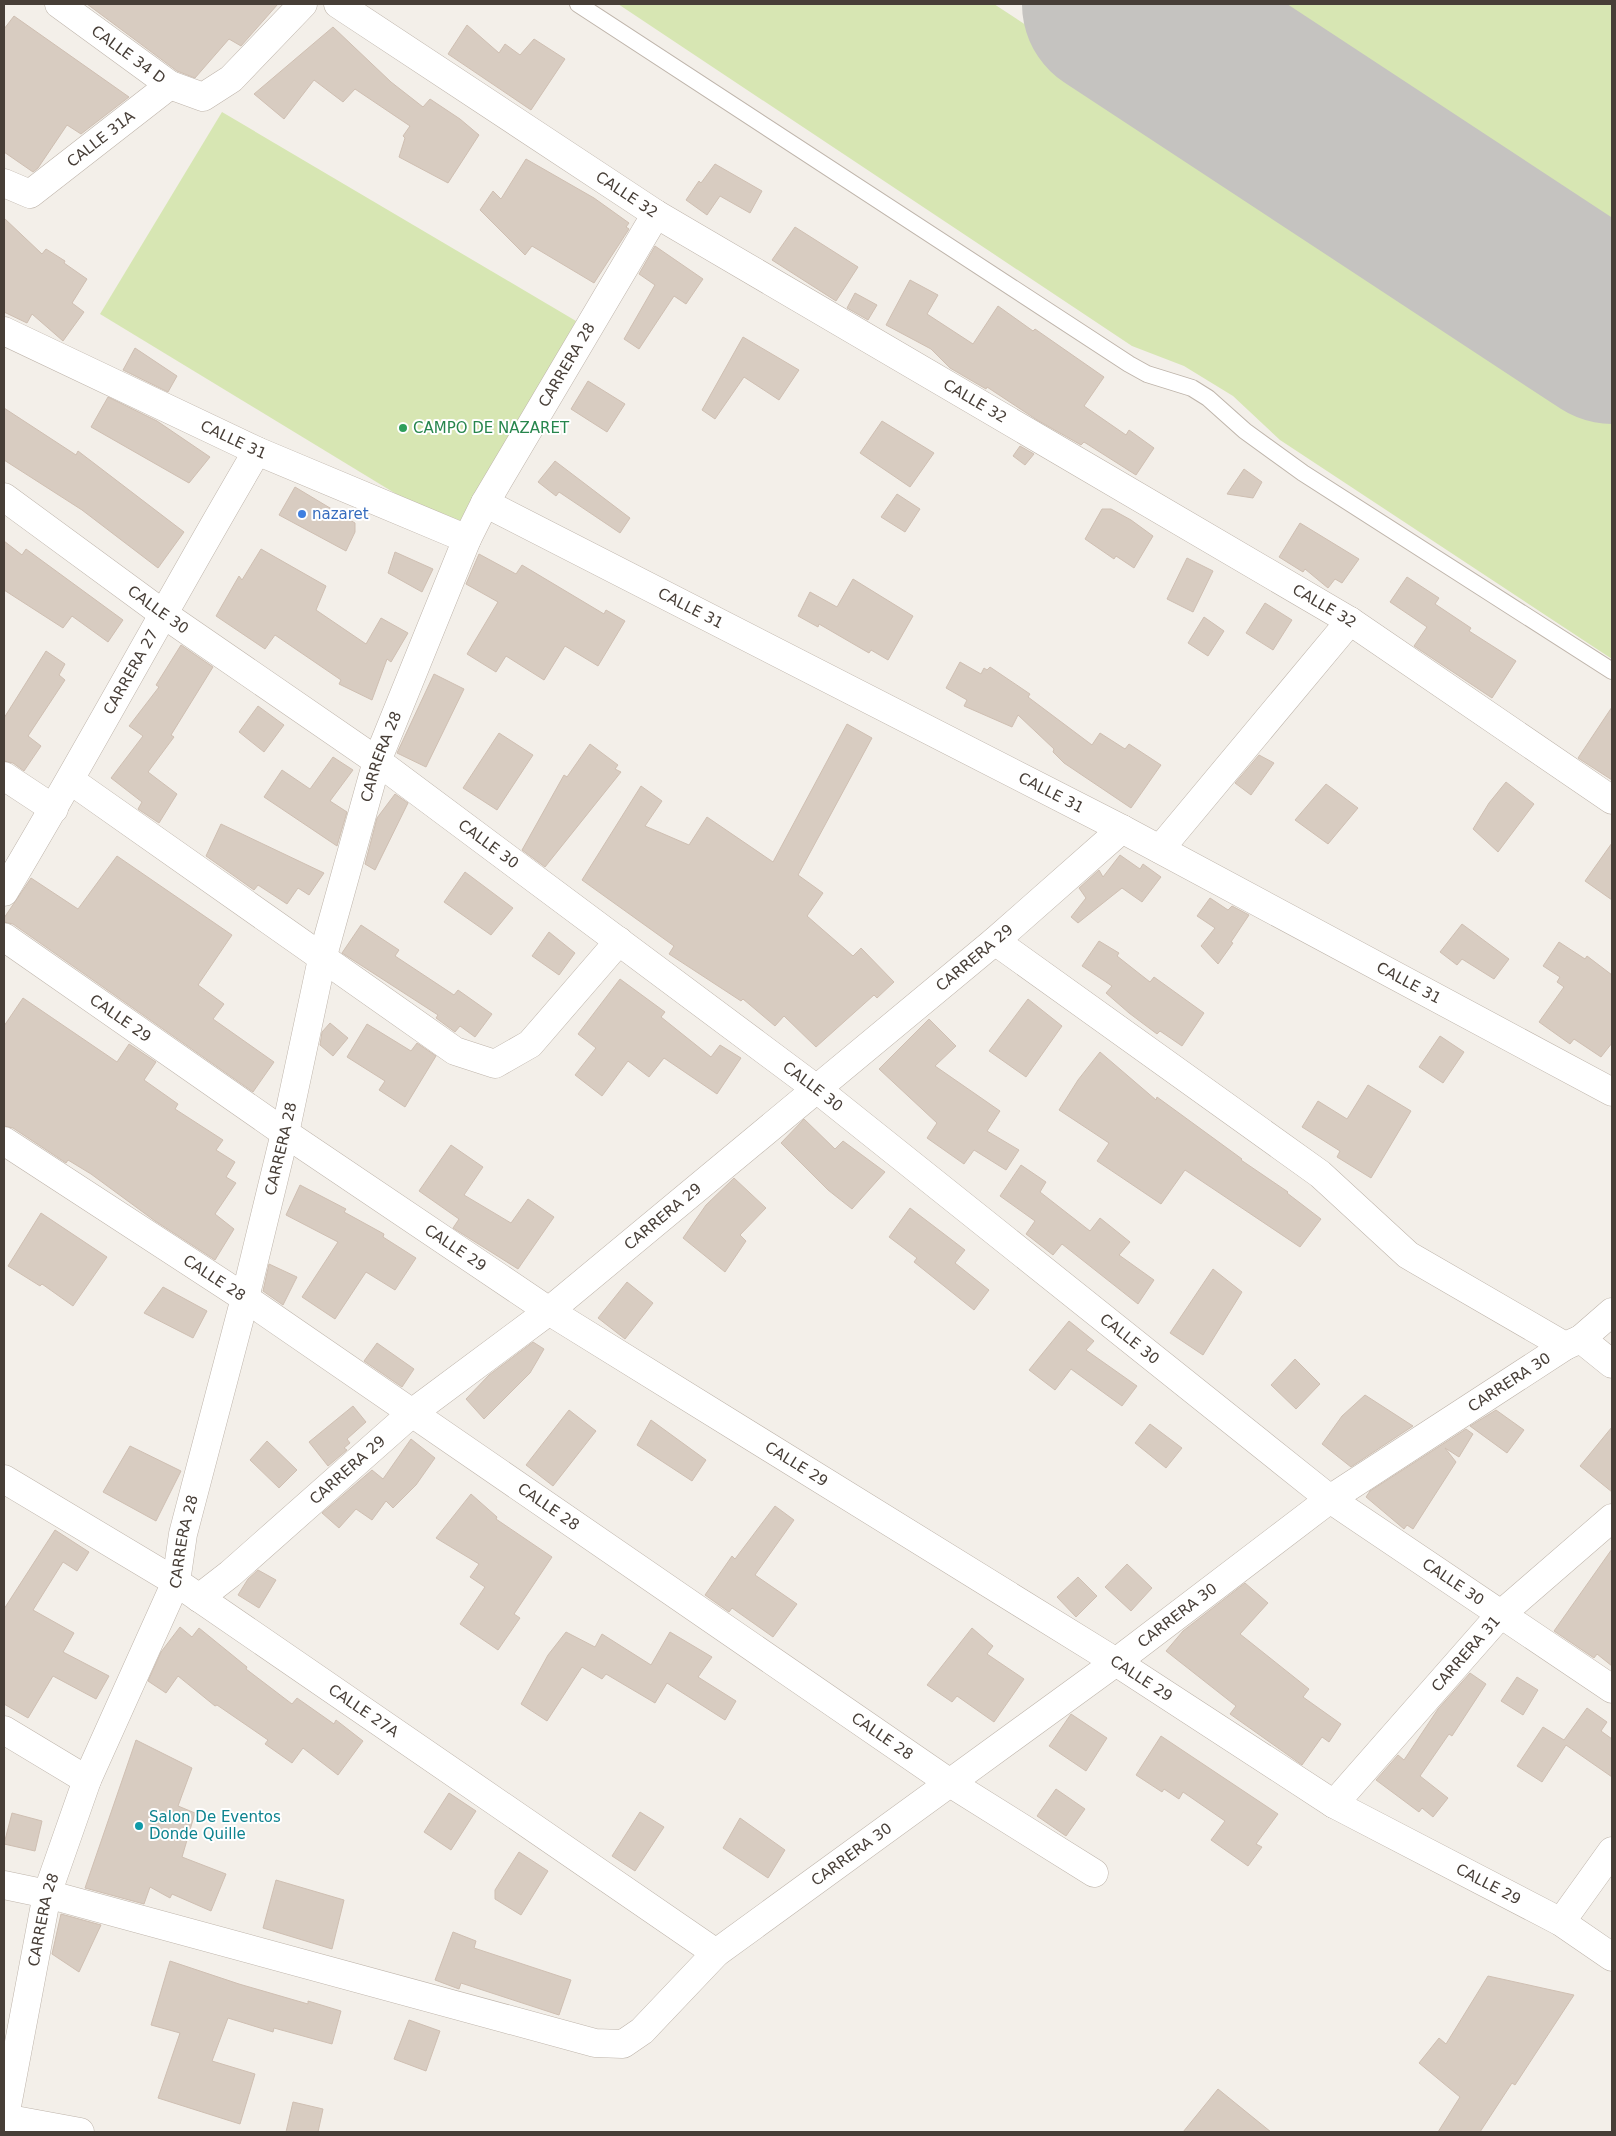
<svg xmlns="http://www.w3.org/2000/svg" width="1616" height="2136" font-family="'DejaVu Sans',sans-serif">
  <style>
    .green { fill: #d7e6b3 }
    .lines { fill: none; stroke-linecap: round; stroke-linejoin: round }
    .runway { stroke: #c5c3c0; stroke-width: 188 }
    .building { fill: #d8ccc1; stroke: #cfbfb2 }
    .lane-casing { stroke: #bfb5ab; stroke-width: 18 }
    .street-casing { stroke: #bfb5ab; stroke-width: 29 }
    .lane { stroke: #fff; stroke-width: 16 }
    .street { stroke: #fff; stroke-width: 28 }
    .leisure-dot { fill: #2e9e5b; stroke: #fff; stroke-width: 2 }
    .shop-dot { fill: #3f7fe0; stroke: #fff; stroke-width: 2 }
    .culture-dot { fill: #0f9aa8; stroke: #fff; stroke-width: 2 }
    .labels { text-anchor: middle; stroke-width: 4; stroke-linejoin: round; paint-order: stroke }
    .street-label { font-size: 15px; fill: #473e37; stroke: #fff }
    .leisure-label { font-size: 15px; fill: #27864d; stroke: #fff; text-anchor: start }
    .shop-label { font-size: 15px; fill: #366cbe; stroke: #fff; text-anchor: start }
    .culture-label { font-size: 15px; fill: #0d838f; stroke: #fff; text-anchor: start }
  </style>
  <rect width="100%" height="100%" fill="#f3efe9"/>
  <g class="green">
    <path d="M618,4H994L1612,410V659L1280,440L1233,396L1184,366L1132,346Z"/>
    <path d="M1223,4H1612V259Z"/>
    <path d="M222,112L576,321L462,534L100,314Z"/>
  </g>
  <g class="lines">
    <path class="runway" d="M1116,4L1612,330"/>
  </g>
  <g class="building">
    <path d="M87,4H278L241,46L229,39L195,78L177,71Z"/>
    <path d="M14,16L129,97L81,134L67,125L38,168L33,172L4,152V29Z"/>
    <path d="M467,25L499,53L505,44L520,55L534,39L565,59L531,110L448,54Z"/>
    <path d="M333,27L391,82L423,107L430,99L460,119L479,135L448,183L399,157L405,138L403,136L410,126L355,89L343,102L314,80L284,119L254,94Z"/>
    <path d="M526,159L594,198L629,223L626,227L629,229L594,283L532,246L525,255L480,210L493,191L501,199Z"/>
    <path d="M715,164L762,191L750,213L720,196L707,215L686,200L699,181L701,183Z"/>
    <path d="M4,218L42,254L46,249L65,261L64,263L87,279L72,303L84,312L63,341L32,314L27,323L4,312Z"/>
    <path d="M795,227L858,267L836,301L772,260Z"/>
    <path d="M655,246L703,279L686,304L674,296L639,349L624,339L655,285L639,274Z"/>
    <path d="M910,280L938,295L927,314L973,344L998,306L1033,331L1035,329L1104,377L1084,406L1126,435L1129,430L1154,448L1136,475L1084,442L1081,445L1037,420L987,387L986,389L950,368L931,349L886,325Z"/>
    <path d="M855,293L877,305L868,320L847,308Z"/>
    <path d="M743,337L799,370L779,400L744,377L715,419L702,410Z"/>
    <path d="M135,348L177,376L168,392L123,370Z"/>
    <path d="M588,381L625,404L607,432L571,409Z"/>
    <path d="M108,397L157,421L210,457L189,483L91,427Z"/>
    <path d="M4,408L76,455L78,451L184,532L158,568L82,510L4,460Z"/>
    <path d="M882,421L934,453L910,487L860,453Z"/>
    <path d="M1020,446L1034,454L1025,465L1013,456Z"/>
    <path d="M555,461L630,518L620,533L559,492L556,496L538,482Z"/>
    <path d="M1244,469L1262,482L1253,498L1227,494Z"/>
    <path d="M295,487L355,523V532L346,551L279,515Z"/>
    <path d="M897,494L920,509L905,532L881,517Z"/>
    <path d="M1102,509H1111L1131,520L1153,536L1134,568L1116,556L1114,559L1085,539Z"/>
    <path d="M1300,523L1359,559L1342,583L1335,579L1328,588L1305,569L1303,572L1279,557Z"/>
    <path d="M4,541L22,555L26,549L123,620L108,642L72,616L63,628L4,590Z"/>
    <path d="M261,549L326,586L316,610L366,644L381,618L408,633L391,662L387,659L372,700L339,684L341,680L275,635L265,649L216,616L239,576L242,580Z"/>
    <path d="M395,552L433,569L422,592L388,573Z"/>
    <path d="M479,554L516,574L522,565L604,614L606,610L625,621L598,666L565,646L544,680L506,656L496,672L467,654L498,602L466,584Z"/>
    <path d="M1187,558L1213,571L1193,612L1167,599Z"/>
    <path d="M1407,577L1439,598L1435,604L1471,628L1469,631L1516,661L1492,698L1414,646L1427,627L1390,602Z"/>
    <path d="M853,579L913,616L888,660L871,650L869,653L819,624L818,627L798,616L810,592L837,607Z"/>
    <path d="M1265,603L1292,620L1273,650L1246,633Z"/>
    <path d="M1204,617L1224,631L1208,656L1188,643Z"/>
    <path d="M181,645L213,667L171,735L174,737L148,772L177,794L159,823L138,809L142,802L111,778L143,736L129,726L159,687L156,685Z"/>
    <path d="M46,651L65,664L59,675L65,680L28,736L41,746L24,771L13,763L4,761V718Z"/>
    <path d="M960,662L981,674L984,668L987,670L990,667L1030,694L1028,697L1092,745L1100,733L1125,749L1129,744L1161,765L1131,808L1064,763L1053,752L1054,749L1018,715L1012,727L964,706L967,700L946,688Z"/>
    <path d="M434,674L464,689L426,767L397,753Z"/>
    <path d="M258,706L284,725L264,752L239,732Z"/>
    <path d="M1612,707V780L1578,758Z"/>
    <path d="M847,724L872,738L798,875L823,893L807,916L853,956L861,948L894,982L877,998L874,995L816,1047L784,1016L775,1026L743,999L741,1001L669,954L674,946L582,880L641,786L662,801L645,826L689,845L707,817L773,862Z"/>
    <path d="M499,733L533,755L497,810L463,788Z"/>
    <path d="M590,744L618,765L615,769L621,772L545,867L522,850L564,775L567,777Z"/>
    <path d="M1259,755L1274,763L1251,795L1235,783Z"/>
    <path d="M333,757L353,770L330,801L347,812L337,846L264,797L282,770L310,789Z"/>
    <path d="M1506,782L1534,804L1498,852L1473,829L1489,803Z"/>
    <path d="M1326,784L1358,808L1328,844L1295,820Z"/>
    <path d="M395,794L408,803L375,870L365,864L377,818Z"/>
    <path d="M221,824L324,873L309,895L298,888L287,904L258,885L254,890L206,856Z"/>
    <path d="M1612,843V900L1585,881Z"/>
    <path d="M1120,855L1140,869L1143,864L1161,877L1142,902L1122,888L1078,923L1071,917L1086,898L1079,888L1099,870L1103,877Z"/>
    <path d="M117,856L232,935L198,985L224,1004L213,1019L274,1062L253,1092L13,924L4,922V918L31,878L78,909Z"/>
    <path d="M465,872L513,908L491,935L444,902Z"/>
    <path d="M1210,898L1228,910L1232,906L1249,915L1231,942L1233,943L1218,964L1201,946L1215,928L1197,916Z"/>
    <path d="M1462,924L1509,959L1494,979L1462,959L1457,965L1440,952Z"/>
    <path d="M361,925L399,950L395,956L454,995L458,990L492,1014L475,1037L460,1026L455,1032L436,1018L438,1015L342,953Z"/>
    <path d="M549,932L575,953L559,975L532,956Z"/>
    <path d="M1099,941L1119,953L1117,956L1150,982L1154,977L1204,1013L1182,1046L1160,1031L1157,1034L1129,1013L1106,993L1112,986L1082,966Z"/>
    <path d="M1559,942L1585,959L1587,956L1612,975V1043L1601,1057L1574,1039L1570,1044L1539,1022L1564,987L1557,982L1560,977L1543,966Z"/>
    <path d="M620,979L665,1012L661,1017L711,1057L720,1045L741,1058L717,1094L664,1058L649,1077L628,1061L602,1096L575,1075L596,1048L578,1034Z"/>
    <path d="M23,998L117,1062L129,1044L156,1062L144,1080L178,1104L175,1109L223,1140L216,1150L235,1162L226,1177L236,1183L215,1214L234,1229L215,1260L155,1221L91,1174L68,1160L66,1163L13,1128L4,1126V1026Z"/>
    <path d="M1028,999L1062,1026L1026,1077L989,1051Z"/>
    <path d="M929,1019L956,1046L935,1066L1000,1111L987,1131L1019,1150L1006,1170L974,1150L964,1164L927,1138L937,1123L879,1069Z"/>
    <path d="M330,1023L348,1038L333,1056L320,1045L322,1032Z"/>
    <path d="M367,1024L411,1051L417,1043L436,1056L405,1107L379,1090L385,1081L347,1057Z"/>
    <path d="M1440,1036L1464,1052L1443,1083L1419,1067Z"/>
    <path d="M1100,1052L1156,1100L1157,1097L1242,1159L1241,1160L1288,1192L1287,1193L1321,1219L1300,1247L1185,1170L1161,1204L1097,1161L1109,1143L1059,1110L1078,1080Z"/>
    <path d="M1368,1085L1411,1111L1371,1178L1337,1157L1340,1151L1302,1127L1318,1101L1347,1119Z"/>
    <path d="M804,1119L835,1149L843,1141L885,1172L852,1209L828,1190L781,1143Z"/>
    <path d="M451,1145L483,1167L464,1195L511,1223L528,1199L554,1217L518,1269L453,1228L459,1219L419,1191Z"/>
    <path d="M1021,1165L1046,1182L1040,1192L1090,1231L1100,1218L1130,1242L1119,1255L1154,1280L1138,1304L1062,1244L1053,1255L1026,1234L1035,1221L1000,1196Z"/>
    <path d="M734,1178L766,1208L740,1235L746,1241L725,1272L683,1238L706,1205Z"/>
    <path d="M300,1185L346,1209L344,1212L384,1234L383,1237L416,1258L395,1290L366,1272L335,1319L302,1297L338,1242L286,1215Z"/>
    <path d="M910,1208L965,1250L955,1263L989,1290L974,1310L914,1262L917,1258L889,1237Z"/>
    <path d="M41,1213L107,1257L73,1306L42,1284L40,1286L8,1266Z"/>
    <path d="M269,1264L297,1277L283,1305L263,1291Z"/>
    <path d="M1213,1269L1242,1292L1203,1355L1170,1333Z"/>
    <path d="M627,1282L653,1303L625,1339L598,1318Z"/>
    <path d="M163,1287L207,1311L193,1338L144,1313Z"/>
    <path d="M1069,1321L1094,1341L1086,1350L1137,1386L1122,1406L1071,1369L1055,1390L1029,1370Z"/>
    <path d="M533,1342L544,1349L530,1373L484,1419L466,1399L489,1375Z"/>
    <path d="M377,1343L414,1369L402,1387L364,1361Z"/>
    <path d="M1295,1359L1320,1384L1296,1409L1271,1385Z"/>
    <path d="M1365,1395L1413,1426L1351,1467L1322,1444L1342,1416Z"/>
    <path d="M353,1406L366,1422L347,1439L350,1443L344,1448L347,1450L328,1466L309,1442Z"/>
    <path d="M569,1410L596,1431L553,1486L526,1465Z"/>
    <path d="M1496,1410L1524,1430L1507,1453L1470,1426Z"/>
    <path d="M651,1420L706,1460L692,1481L637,1445Z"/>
    <path d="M1150,1424L1182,1448L1166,1468L1135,1443Z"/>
    <path d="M1612,1427V1492L1580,1466Z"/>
    <path d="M1466,1429L1473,1434L1459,1457L1445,1448L1456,1462L1413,1529L1407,1525L1404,1529L1366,1497L1370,1491Z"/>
    <path d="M411,1439L435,1458L416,1485L393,1508L386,1501L372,1520L356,1509L339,1528L322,1513L372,1470L383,1479Z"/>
    <path d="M267,1441L297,1470L279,1488L250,1460Z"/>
    <path d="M130,1446L181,1471L156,1521L103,1492Z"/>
    <path d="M471,1494L497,1517L496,1519L552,1557L514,1614L520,1618L498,1650L460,1624L485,1587L470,1577L479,1564L436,1538Z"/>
    <path d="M775,1506L794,1520L755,1575L797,1604L773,1637L732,1608L729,1612L705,1595L732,1556L735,1559Z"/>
    <path d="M55,1530L89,1552L77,1571L63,1562L33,1610L74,1633L63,1652L109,1676L96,1699L53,1676L28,1718L4,1704V1609Z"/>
    <path d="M1612,1549V1666L1597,1654L1594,1658L1554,1631Z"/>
    <path d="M1127,1564L1152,1588L1131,1611L1105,1587Z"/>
    <path d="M258,1570L276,1580L259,1608L238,1595L248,1579Z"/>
    <path d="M1078,1577L1097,1596L1076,1617L1057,1597Z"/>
    <path d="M1245,1583L1268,1603L1240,1634L1309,1689L1303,1697L1341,1724L1329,1742L1322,1737L1302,1765L1230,1714L1236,1706L1166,1651L1183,1631Z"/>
    <path d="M180,1627L192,1637L199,1628L247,1667L246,1669L292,1704L297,1698L334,1724L336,1720L363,1741L338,1775L303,1748L292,1763L265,1744L268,1740L217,1705L215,1706L178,1676L166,1693L148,1681L161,1652Z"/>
    <path d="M972,1628L993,1646L987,1654L1024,1679L994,1722L957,1696L952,1702L927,1685Z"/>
    <path d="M566,1632L595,1647L602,1634L651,1665L670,1632L712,1657L698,1677L736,1701L725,1720L667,1683L655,1703L606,1674L602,1679L582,1667L547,1721L521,1704L548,1655Z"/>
    <path d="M1470,1673L1486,1684L1452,1736L1449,1734L1420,1776L1448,1798L1433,1817L1422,1808L1419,1812L1376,1780L1398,1755L1404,1760L1438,1709Z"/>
    <path d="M1517,1677L1538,1690L1523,1715L1501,1701Z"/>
    <path d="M1587,1708L1607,1722L1601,1731L1612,1739V1777L1566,1745L1542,1782L1517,1766L1543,1727L1564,1740Z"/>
    <path d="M1071,1714L1107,1738L1086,1771L1049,1746Z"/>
    <path d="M1161,1736L1278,1814L1256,1844L1262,1847L1248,1866L1211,1840L1225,1821L1183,1792L1179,1799L1164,1789L1162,1792L1136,1775Z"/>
    <path d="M136,1740L192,1768L178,1806L195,1813L182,1857L226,1874L211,1911L172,1894L170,1898L150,1887L144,1904L85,1888Z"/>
    <path d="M1056,1789L1085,1809L1066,1836L1037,1816Z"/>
    <path d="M449,1793L476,1811L451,1850L424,1832Z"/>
    <path d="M640,1812L664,1827L635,1871L612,1856Z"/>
    <path d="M12,1813L42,1821L35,1851L4,1844Z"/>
    <path d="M740,1818L785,1850L768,1878L723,1848Z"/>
    <path d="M519,1852L548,1871L521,1915L495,1899V1890Z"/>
    <path d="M276,1880L344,1900L332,1949L263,1928Z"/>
    <path d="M61,1914L101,1925L79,1972L52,1954Z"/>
    <path d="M453,1932L476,1941L474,1948L571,1980L559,2015L461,1983L459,1989L435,1980Z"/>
    <path d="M170,1961L239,1984L308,2004V2001L341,2011L332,2044L274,2028L273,2032L228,2018L212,2061L255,2074L240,2124L158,2098L180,2033L151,2025Z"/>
    <path d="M1488,1976L1574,1995L1515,2085L1512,2083L1480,2132H1438L1460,2097L1419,2063L1439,2038L1446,2044Z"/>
    <path d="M409,2020L440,2031L426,2071L394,2059Z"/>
    <path d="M1218,2089L1271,2132H1183Z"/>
    <path d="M293,2102L323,2109L318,2132H286Z"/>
  </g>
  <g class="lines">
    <g class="lane-casing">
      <path id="lane" d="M578,4L1129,364L1147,374L1192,388L1208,398L1245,431L1303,473L1612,671"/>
    </g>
    <g class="street-casing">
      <g id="street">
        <path id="s1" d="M59,4L170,85L203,97L231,79L303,4"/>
        <path id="s2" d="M338,4L656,214L1350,621L1612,800"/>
        <path id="s3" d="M4,183L30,194L170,85"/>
        <path id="s4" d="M4,331L257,451L467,539"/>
        <path id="s5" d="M4,497L162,613L377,761L818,1090L1330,1499L1612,1689"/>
        <path id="s6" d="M485,503L1122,829L1612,1092"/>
        <path d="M4,776L54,809"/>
        <path d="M70,780L455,1051L495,1064L530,1044L619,941"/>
        <path d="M1160,849L1350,621"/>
        <path id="s7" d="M4,892C91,747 171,597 257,451"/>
        <path id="s8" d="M4,937L285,1133L549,1311L1116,1662L1334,1804L1561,1922L1612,1957"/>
        <path d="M995,941L1320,1174L1408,1255L1565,1346"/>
        <path id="s9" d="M4,1141L245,1298L950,1783L1094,1873"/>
        <path d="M1581,1339L1612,1364"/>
        <path id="s10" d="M4,1479L176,1582L716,1953"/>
        <path id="s11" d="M199,1598L230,1574L412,1413L549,1311L995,941L1122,829"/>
        <path d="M4,1730L87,1780"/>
        <path id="s12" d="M1334,1804L1500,1615L1612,1518"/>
        <path id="s13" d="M4,1885L47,1894L595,2043L623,2044L642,2031L716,1953L1116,1662L1330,1499L1565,1346L1581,1339L1612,1312"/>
        <path d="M1561,1922L1612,1851"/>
        <path d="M4,2118L80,2132"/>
        <path id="s14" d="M4,2122L47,1894L87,1780L176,1582L183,1534L245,1298L285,1133L322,959L377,761L467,539L485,503L656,214"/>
      </g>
    </g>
    <use href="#lane" class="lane"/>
    <use href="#street" class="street"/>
  </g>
  <circle class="leisure-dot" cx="403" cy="428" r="5"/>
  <circle class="shop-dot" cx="302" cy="514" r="5"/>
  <circle class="culture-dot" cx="139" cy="1826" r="5"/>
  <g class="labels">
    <g class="street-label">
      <text dy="5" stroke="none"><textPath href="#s1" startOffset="86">CALLE 34 D</textPath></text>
      <text dy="5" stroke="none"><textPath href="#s3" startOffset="118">CALLE 31A</textPath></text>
      <text dy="5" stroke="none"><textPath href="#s2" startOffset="346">CALLE 32</textPath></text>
      <text dy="5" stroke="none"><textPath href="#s14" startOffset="1856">CARRERA 28</textPath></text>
      <text dy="5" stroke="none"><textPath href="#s2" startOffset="751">CALLE 32</textPath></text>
      <text dy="5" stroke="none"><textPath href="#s4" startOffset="254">CALLE 31</textPath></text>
      <text dy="5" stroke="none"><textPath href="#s2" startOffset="1156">CALLE 32</textPath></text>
      <text dy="5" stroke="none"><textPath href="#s6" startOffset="231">CALLE 31</textPath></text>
      <text dy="5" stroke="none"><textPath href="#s5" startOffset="191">CALLE 30</textPath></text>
      <text dy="5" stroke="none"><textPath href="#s7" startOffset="254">CARRERA 27</textPath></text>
      <text dy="5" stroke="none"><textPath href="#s14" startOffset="1421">CARRERA 28</textPath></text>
      <text dy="5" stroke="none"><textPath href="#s6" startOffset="636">CALLE 31</textPath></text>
      <text dy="5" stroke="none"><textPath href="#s5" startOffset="596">CALLE 30</textPath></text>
      <text dy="5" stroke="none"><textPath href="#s11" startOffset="1006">CARRERA 29</textPath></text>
      <text dy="5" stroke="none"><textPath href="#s6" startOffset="1041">CALLE 31</textPath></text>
      <text dy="5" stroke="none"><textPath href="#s8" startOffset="142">CALLE 29</textPath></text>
      <text dy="5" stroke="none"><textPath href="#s5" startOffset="1001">CALLE 30</textPath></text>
      <text dy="5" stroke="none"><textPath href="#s14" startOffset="1016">CARRERA 28</textPath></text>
      <text dy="5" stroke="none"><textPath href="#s11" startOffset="601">CARRERA 29</textPath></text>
      <text dy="5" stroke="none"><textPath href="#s8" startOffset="548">CALLE 29</textPath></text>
      <text dy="5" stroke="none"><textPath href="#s9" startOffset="251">CALLE 28</textPath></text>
      <text dy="5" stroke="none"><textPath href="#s5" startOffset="1406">CALLE 30</textPath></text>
      <text dy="5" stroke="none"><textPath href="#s13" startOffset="1748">CARRERA 30</textPath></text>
      <text dy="5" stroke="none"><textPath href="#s8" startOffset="952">CALLE 29</textPath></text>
      <text dy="5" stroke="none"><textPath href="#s11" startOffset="196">CARRERA 29</textPath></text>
      <text dy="5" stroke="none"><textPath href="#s9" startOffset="656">CALLE 28</textPath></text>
      <text dy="5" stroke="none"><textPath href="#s14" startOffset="611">CARRERA 28</textPath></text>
      <text dy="5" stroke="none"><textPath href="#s5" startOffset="1811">CALLE 30</textPath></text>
      <text dy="5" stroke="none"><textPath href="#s13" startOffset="1342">CARRERA 30</textPath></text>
      <text dy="5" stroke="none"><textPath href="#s12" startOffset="200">CARRERA 31</textPath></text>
      <text dy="5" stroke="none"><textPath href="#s8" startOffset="1358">CALLE 29</textPath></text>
      <text dy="5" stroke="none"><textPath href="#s10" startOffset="428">CALLE 27A</textPath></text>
      <text dy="5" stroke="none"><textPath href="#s9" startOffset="1061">CALLE 28</textPath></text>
      <text dy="5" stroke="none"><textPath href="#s13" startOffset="938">CARRERA 30</textPath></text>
      <text dy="5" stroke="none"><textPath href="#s8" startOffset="1762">CALLE 29</textPath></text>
      <text dy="5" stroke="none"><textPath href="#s14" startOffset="206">CARRERA 28</textPath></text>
    </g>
    <g class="leisure-label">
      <text x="413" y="433">CAMPO DE NAZARET</text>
    </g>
    <g class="shop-label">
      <text x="312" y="519">nazaret</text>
    </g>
    <g class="culture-label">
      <text x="149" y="1822">Salon De Eventos<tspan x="149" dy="17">Donde Quille</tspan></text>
    </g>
  </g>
  <rect width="1616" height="2136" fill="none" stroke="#473e37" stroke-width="10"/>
</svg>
